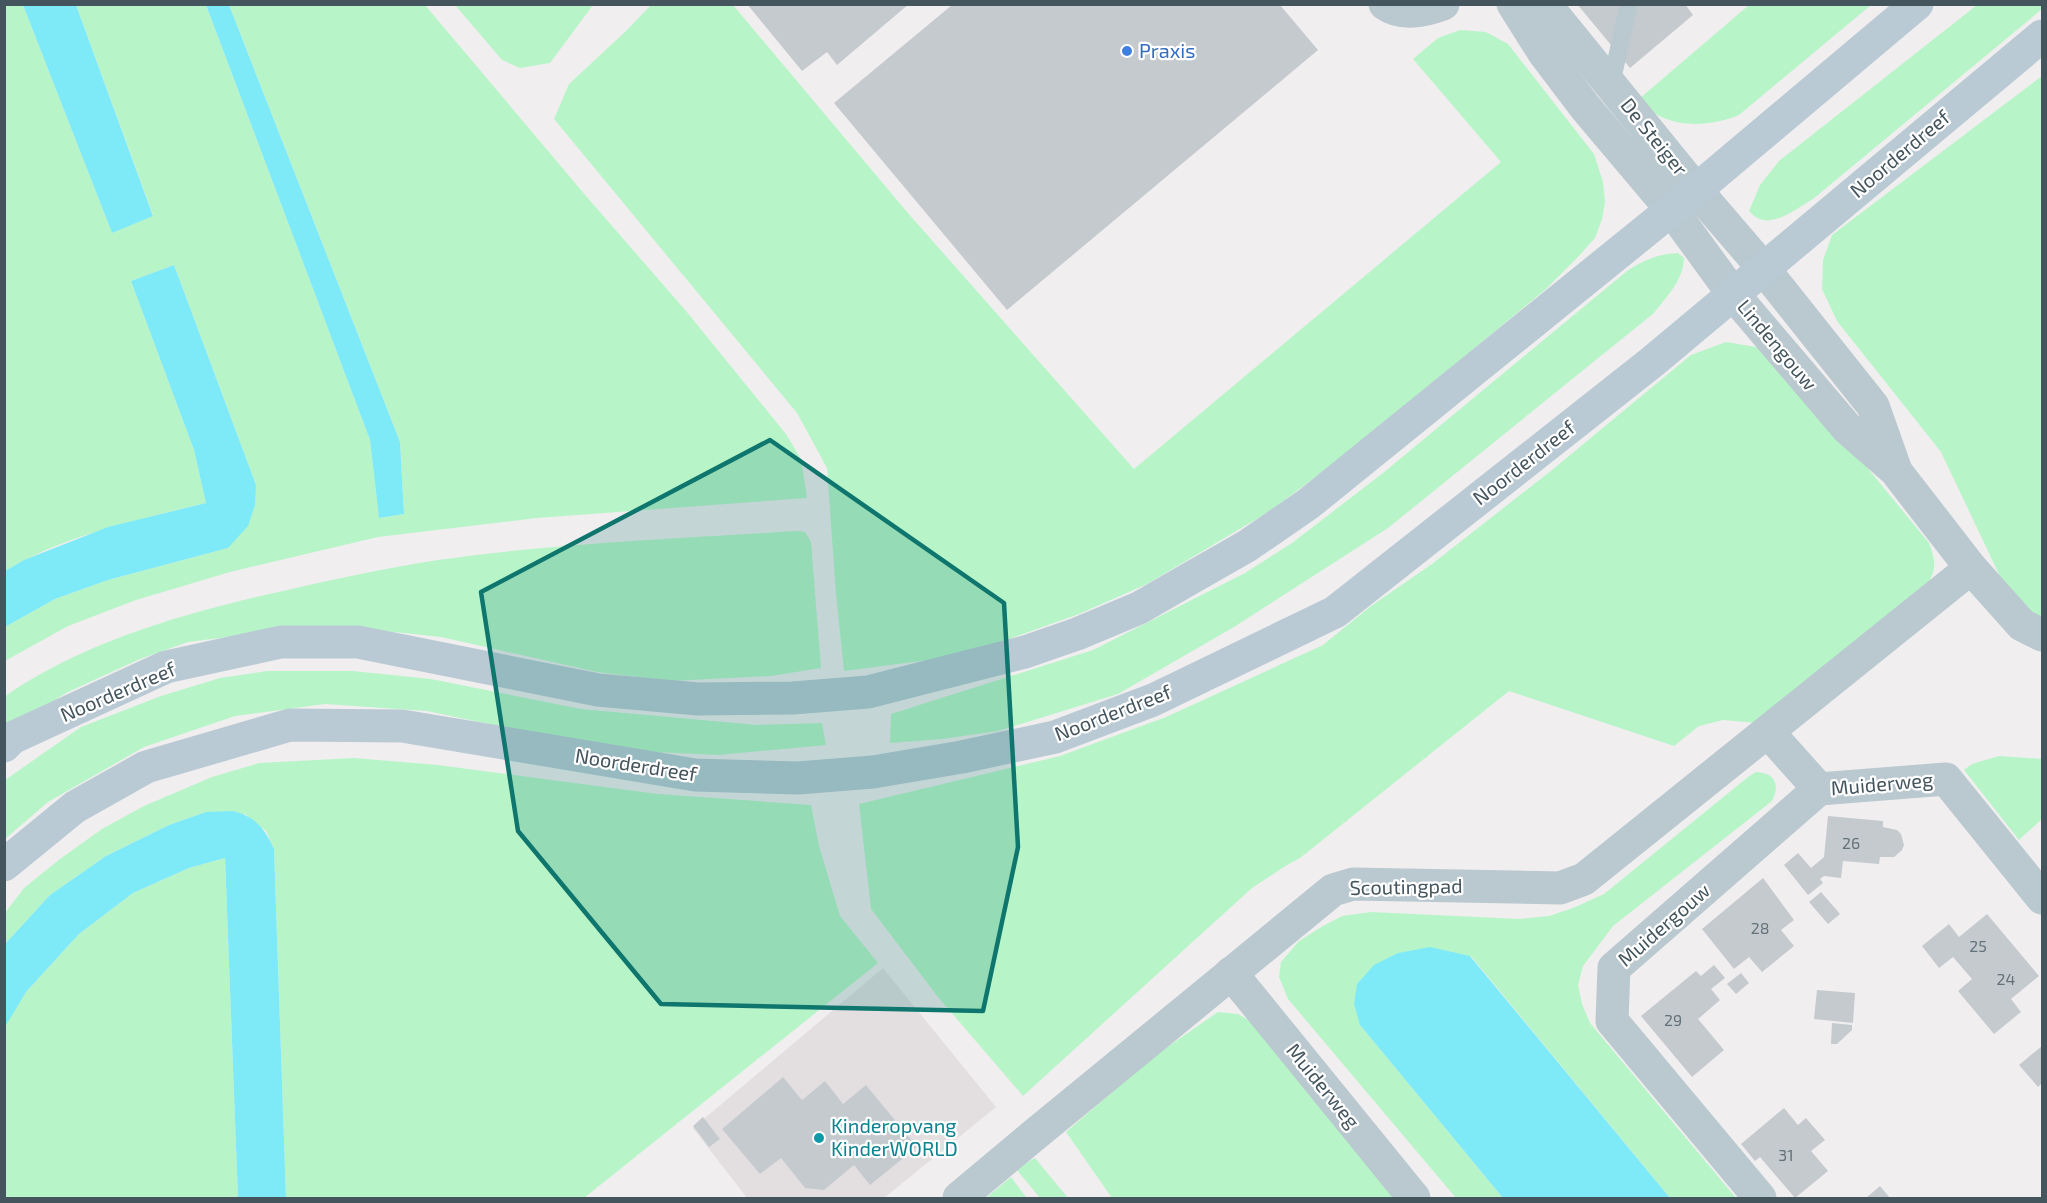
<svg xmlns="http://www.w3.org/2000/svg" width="2047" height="1203" font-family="'Exo 2',sans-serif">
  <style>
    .education { fill: #e3dfe1 }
    .green { fill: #b7f5c9 }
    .water { fill: #7feaf7 }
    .building { fill: #c5cacf }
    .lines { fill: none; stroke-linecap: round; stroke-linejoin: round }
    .lane { stroke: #bac8d0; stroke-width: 18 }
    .street { stroke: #bac8d0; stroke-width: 33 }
    .secondary { stroke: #bacad5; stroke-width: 33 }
    .marked { fill: #0f766e; fill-opacity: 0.2; stroke: #0f766e; stroke-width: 4.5; stroke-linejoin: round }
    .shop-dot { fill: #3f7fe0; stroke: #fff; stroke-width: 2 }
    .culture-dot { fill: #0f9aa8; stroke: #fff; stroke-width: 2 }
    .labels { text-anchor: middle; stroke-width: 4.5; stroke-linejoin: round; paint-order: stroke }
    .number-label { font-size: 16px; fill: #64727a }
    .shop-label { font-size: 20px; fill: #366cbe; stroke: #fff; text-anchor: start }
    .street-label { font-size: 20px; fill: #44555e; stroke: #fff }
    .culture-label { font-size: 20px; fill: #0d838f; stroke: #fff; text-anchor: start }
  </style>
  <rect width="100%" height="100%" fill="#f1eeef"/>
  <path class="education" d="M883,968L996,1107L884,1198H747L693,1128Z"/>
  <g class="green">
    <path d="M5,5H23L112,233L153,215L76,5H206L370,440L379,518L404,514L400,442L229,5H425L586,196L686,311L786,434L801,459L807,498L537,518L378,537L230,572L136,600L68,626L5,661V627L55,599L108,580L228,548L256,485L174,265L131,281L194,450L206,503C137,520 65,535 5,571Z"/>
    <path d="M455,5H593L550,63L520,68L502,60Z"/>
    <path d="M651,5H733L907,212L1134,469L1501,162L1413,59L1438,38L1460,30L1486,32L1508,44L1594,154L1603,182L1605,202L1602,219L1595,238L1578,257L1546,289L1350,451L1270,511L1147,584L1079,614L1009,639L937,659L844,671L836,594L827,468L797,413L554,119L569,84L625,32Z"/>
    <path d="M1749,5H1871L1739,115C1707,128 1663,130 1639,99Z"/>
    <path d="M1977,5H2042V9L1813,199C1792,211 1768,233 1749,211L1760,185L1779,161Z"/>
    <path d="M2042,76V628L2006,589L1941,452L1837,321L1822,289L1823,260L1832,235Z"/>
    <path d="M1678,253L1684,258C1683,281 1667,296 1654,313L1388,528L1234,627L1118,694L998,731L942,739L890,743L891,714L1093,650L1245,573L1292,543L1383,473L1627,271C1644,260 1658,254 1678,253Z"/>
    <path d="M1726,342L1756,347L1783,365L1929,543C1936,562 1937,570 1925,588L1758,723L1723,720L1699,726L1674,746L1509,691L1300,858L1287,865L1252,888L1023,1096L938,997L871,909L859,804L1060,756L1166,717L1323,645L1371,606L1432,564L1552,470L1691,355Z"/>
    <path d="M796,531L805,532L811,542L821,668L771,676L671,681L597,672L441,637L366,629L284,630L188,642L140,659L68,692L5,730L4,697C80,644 175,616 265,595C322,582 380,569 438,560C556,543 677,539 796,531Z"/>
    <path d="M267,671H353L431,679L581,709L757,725L822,723L826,745L718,755L634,751L545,736L427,711L325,704L235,716L144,747L48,802L5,839V780L81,727L161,696L220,678Z"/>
    <path d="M1999,756L2042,759V819L2019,840L1964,770L1972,764Z"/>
    <path d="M354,758L438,765L658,794L811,805L819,846L840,916L878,963L584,1198H286L274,849L266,831L245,814L206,812L169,825L106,856L50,895L5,944V913L24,888L60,859L102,829L144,806L212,777L259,763Z"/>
    <path d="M1756,772C1776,773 1780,785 1772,801L1613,926L1583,966L1578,985L1582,1004L1590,1023L1736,1198H1670L1471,956L1360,1025L1503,1198H1456L1288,999L1279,977L1281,962L1299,941L1323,926L1342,916L1371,912L1520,919L1549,916L1573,908L1604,894L1748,777Z"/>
    <path d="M225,858L238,1198H5L4,1027L26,992L79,934L133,893L189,868Z"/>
    <path d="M1218,1012L1238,1014L1257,1025L1401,1198H1112L1066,1132L1153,1057Z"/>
    <path d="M1035,1158L1068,1198H1040L1016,1169Z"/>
    <path d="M1011,1177L1026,1197L1024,1198H986Z"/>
  </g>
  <g class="water">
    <path d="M23,5H76L153,216L112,233Z"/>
    <path d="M206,5H229L400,442L404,514L379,518L370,440Z"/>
    <path d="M174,265L256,485L255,505L248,526L228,548L108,580L55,599L5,627V571L24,560L108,527L206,503L194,450L131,281Z"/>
    <path d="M233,811C255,816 265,829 274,849L286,1198H238L225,858L189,868L133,893L79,934L26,992L5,1027V944L50,895L106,856L169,825L206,812Z"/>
    <path d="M1430,947L1470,956L1670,1198H1503L1360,1025L1354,1004L1357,984L1374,965L1398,953Z"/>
  </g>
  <g class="building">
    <path d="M747,4H909L837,65L827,52L802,71Z"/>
    <path d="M1577,4H1685L1693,15L1630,68Z"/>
    <path d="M952,5H1280L1318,50L1007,310L834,103Z"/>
    <path d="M1828,816L1883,821V827L1897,830L1901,834L1904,845L1902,850L1894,857H1880L1879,864L1843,861L1841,878L1824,876L1820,879L1823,883L1808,895L1784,865L1798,853L1811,868L1824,857Z"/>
    <path d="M1763,878L1794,920L1781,930L1794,946L1762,972L1749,957L1734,969L1702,929Z"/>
    <path d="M1821,892L1840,914L1828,924L1809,902Z"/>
    <path d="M1987,914L2039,976L2011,999L2021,1012L1994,1034L1958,991L1972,979L1953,957L1939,968L1922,946L1949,924L1959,937Z"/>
    <path d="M1714,965L1725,978L1711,989L1720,1000L1698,1019L1724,1050L1692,1077L1641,1016L1696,971L1701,976Z"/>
    <path d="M1741,973L1749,983L1736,994L1727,984Z"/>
    <path d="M1817,990L1855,993L1853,1023L1814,1019Z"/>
    <path d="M1832,1023L1852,1025V1030L1837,1044H1831Z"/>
    <path d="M2042,1046V1083L2038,1087L2019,1065Z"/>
    <path d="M783,1077L802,1100L825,1081L843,1104L866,1085L917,1147L870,1185L854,1165L824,1190L805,1188L781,1158L760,1174L722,1129Z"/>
    <path d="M1784,1108L1798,1125L1806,1118L1825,1140L1811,1151L1828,1171L1795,1198L1760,1157L1755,1161L1741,1144Z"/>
    <path d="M703,1117L720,1139L709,1147L693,1126Z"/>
    <path d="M1880,1186L1890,1198H1866Z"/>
  </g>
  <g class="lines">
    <path class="lane" d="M1608,86L1611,84L1629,4"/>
    <g class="street">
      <path d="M1385,4C1402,16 1424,11 1443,4"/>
      <path d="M1513,4L1544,53L1585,107L1671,209L1733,294L1847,428L1895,470L1971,568L2022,625L2042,635"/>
      <path d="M1545,4L1696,190L1763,268L1873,406L1895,468"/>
      <path d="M1768,732L1819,789"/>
      <path d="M1819,789L1946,779L2042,898"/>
      <path d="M1231,973L1414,1198"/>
      <path d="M959,1198L1033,1136L1333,890L1353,884L1560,888L1584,879L1971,568"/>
      <path d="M1760,1198L1612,1021L1614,968L1819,789"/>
    </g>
    <g class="secondary">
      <path d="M4,746L12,738L166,667L281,642H358L598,690L698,699L793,698L868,692L1025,652L1077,634L1139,608L1184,582L1247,546L1308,504L1696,190L1917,4"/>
      <path d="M4,865L75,807L146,767L290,725L402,726L695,775L798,778L873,772L962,757L1055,737L1153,700L1335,612L1652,362L2042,36"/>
    </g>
  </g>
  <path class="marked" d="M770,440L1004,603L1018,847L983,1011L661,1004L518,831L481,592Z"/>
  <circle class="shop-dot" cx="1127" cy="51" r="6"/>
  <circle class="culture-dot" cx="819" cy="1138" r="6"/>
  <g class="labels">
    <g class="number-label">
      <text x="1851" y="849">26</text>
      <text x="1760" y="934">28</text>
      <text x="1978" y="952">25</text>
      <text x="2006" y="985">24</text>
      <text x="1673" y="1026">29</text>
      <text x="1786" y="1161">31</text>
    </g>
    <g class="shop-label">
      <text x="1139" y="58">Praxis</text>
    </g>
    <g class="street-label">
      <text transform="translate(1654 137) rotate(51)" y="7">De Steiger</text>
      <text transform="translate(1900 154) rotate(-40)" y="7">Noorderdreef</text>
      <text transform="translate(1777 345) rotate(50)" y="7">Lindengouw</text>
      <text transform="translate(1524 463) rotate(-38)" y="7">Noorderdreef</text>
      <text transform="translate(118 692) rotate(-23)" y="7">Noorderdreef</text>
      <text transform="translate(1113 713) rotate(-21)" y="7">Noorderdreef</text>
      <text transform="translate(636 765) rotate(9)" y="7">Noorderdreef</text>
      <text transform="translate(1882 784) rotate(-5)" y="7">Muiderweg</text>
      <text transform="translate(1406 887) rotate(-1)" y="7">Scoutingpad</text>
      <text transform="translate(1664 925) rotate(-41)" y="7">Muidergouw</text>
      <text transform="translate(1323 1086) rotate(51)" y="7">Muiderweg</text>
    </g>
    <g class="culture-label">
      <text x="831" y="1133">Kinderopvang<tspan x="831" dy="23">KinderWORLD</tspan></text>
    </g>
  </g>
  <rect width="2047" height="1203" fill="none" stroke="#44555e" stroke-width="12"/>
</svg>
